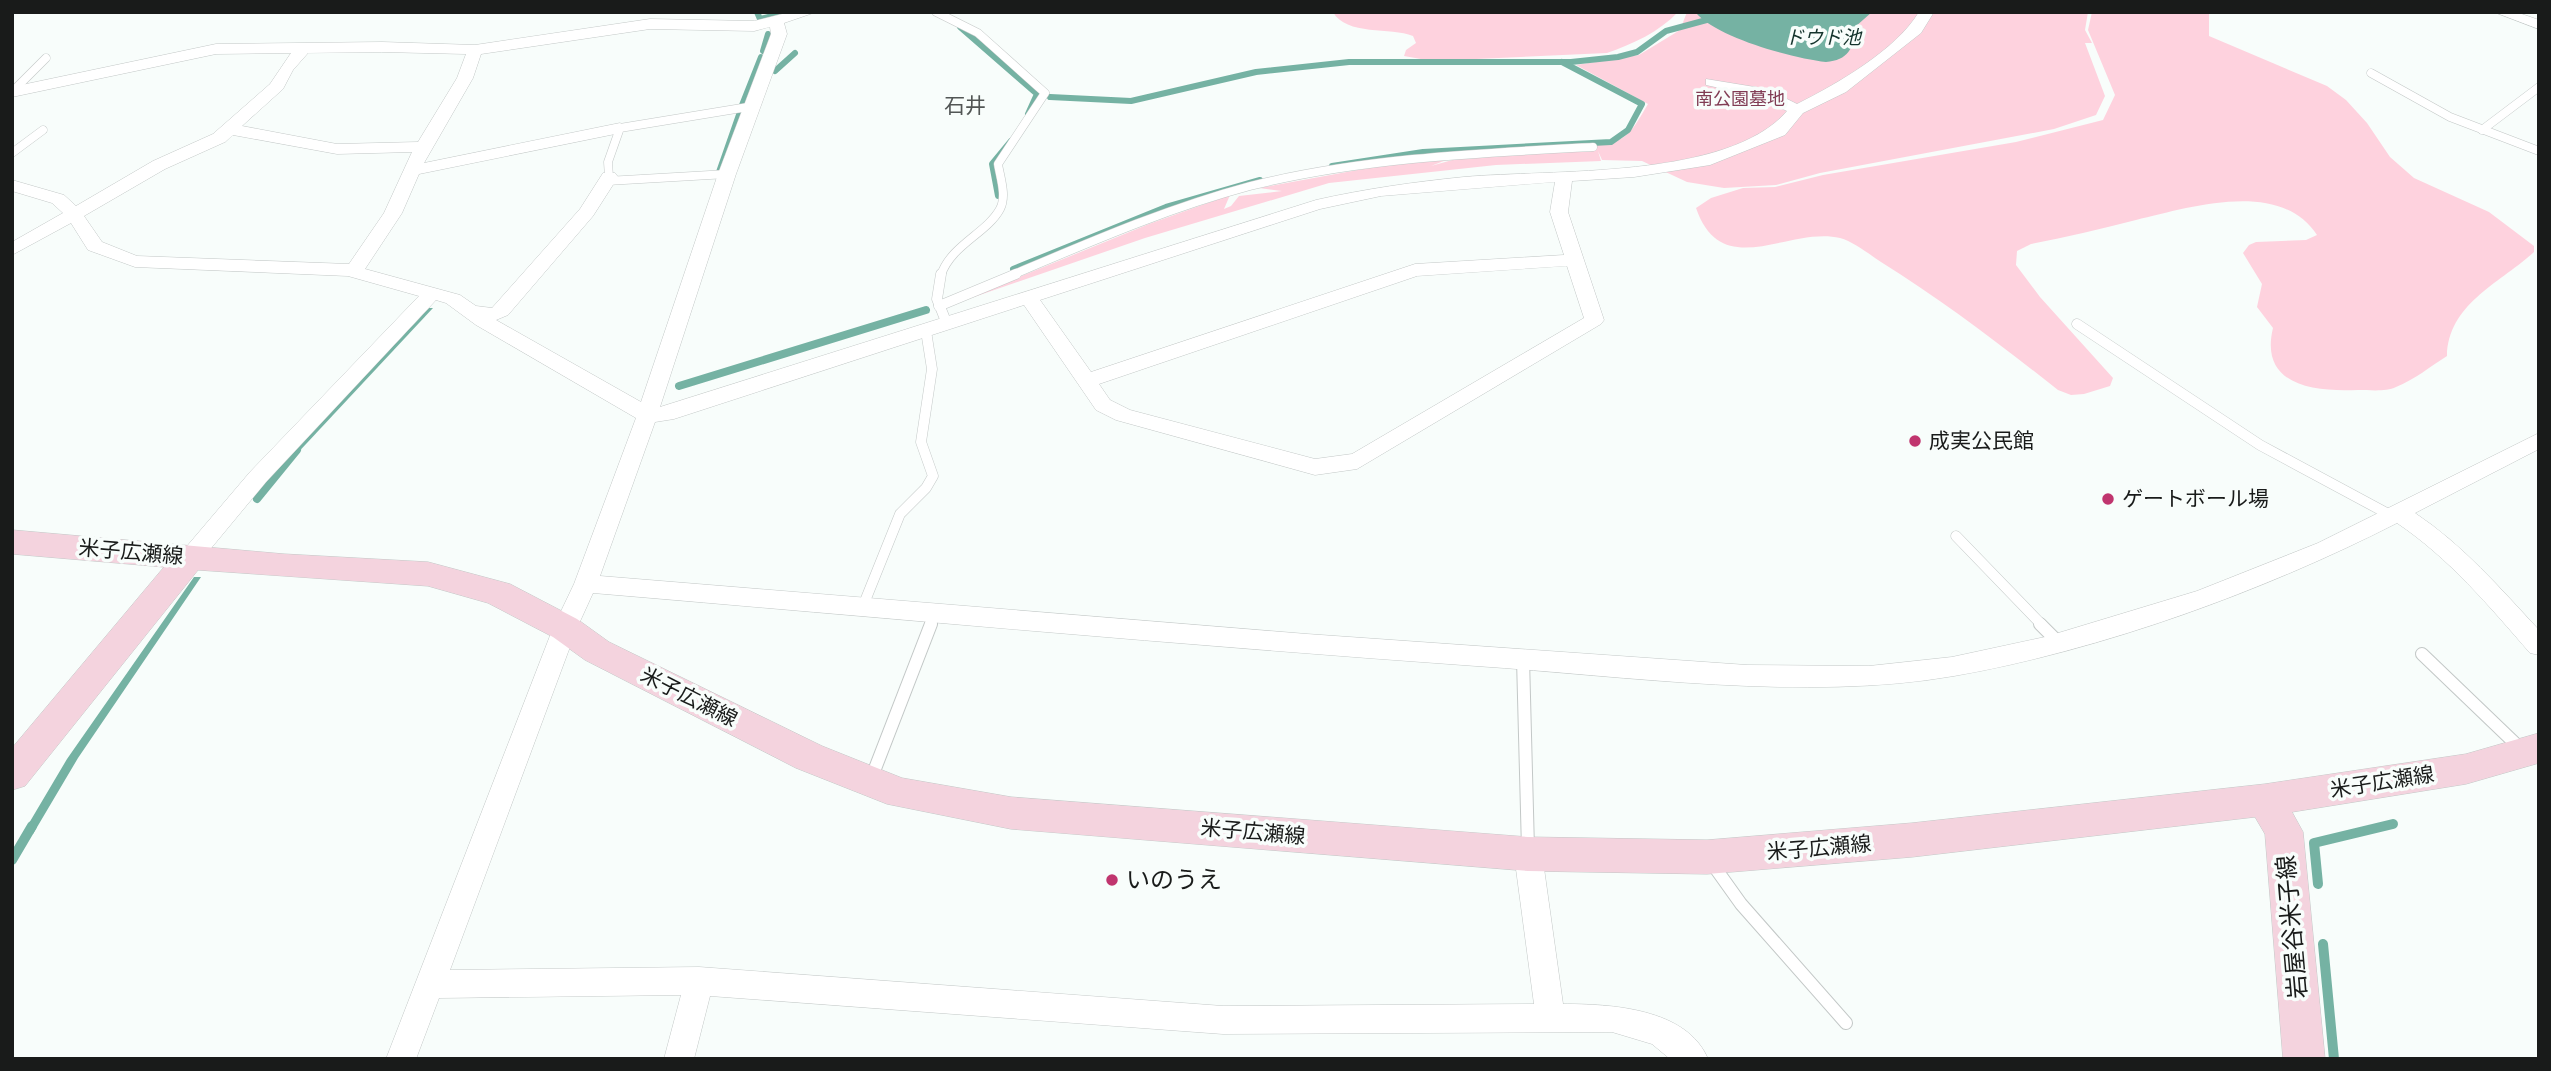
<svg xmlns="http://www.w3.org/2000/svg" width="2551" height="1071" font-family="Cabin,'Noto Sans JP',sans-serif">
  <style>
    .green { fill: #fed2de }
    .water { fill: #75b2a3 }
    .lines { fill: none; stroke-linecap: round; stroke-linejoin: round }
    .stream-far2 { stroke: #75b2a3; stroke-width: 6 }
    .stream-far1 { stroke: #75b2a3; stroke-width: 8 }
    .stream { stroke: #75b2a3; stroke-width: 10 }
    .lane-far2-casing { stroke: #c3c8c7; stroke-width: 9 }
    .lane-far1-casing { stroke: #c3c8c7; stroke-width: 11 }
    .lane-casing { stroke: #c3c8c7; stroke-width: 14 }
    .street-casing { stroke: #c3c8c7; stroke-width: 1 }
    .secondary-casing { stroke: #c3c8c7; stroke-width: 1 }
    .lane-far2 { stroke: #fff; stroke-width: 8 }
    .lane-far1 { stroke: #fff; stroke-width: 10 }
    .lane { stroke: #fff; stroke-width: 12 }
    .street { fill: #fff; fill-rule: evenodd }
    .secondary { fill: #f4d3de; fill-rule: evenodd }
    .poi-dot { fill: #c0356e; stroke: #f8fdfb; stroke-width: 2.5 }
    .labels { text-anchor: middle; stroke-width: 7; stroke-linejoin: round; paint-order: stroke }
    .far-park-label { font-size: 18px; fill: #813c54; stroke: #f8fdfb }
    .far-water-label { font-size: 19px; font-style: italic; fill: #14332c; stroke: #f8fdfb }
    .far-quarter-label { font-size: 21px; fill: #525655; stroke: #f8fdfb }
    .poi-label { font-size: 21px; fill: #191b1a; stroke: #f8fdfb; text-anchor: start }
    .street-label { font-size: 21px; fill: #191b1a; stroke: #f8fdfb }
    .near-poi-label { font-size: 24px; fill: #191b1a; stroke: #f8fdfb; text-anchor: start }
    .near-street-label { font-size: 24px; fill: #191b1a; stroke: #f8fdfb }
  </style>
  <rect width="100%" height="100%" fill="#f8fdfb"/>
  <g class="green">
    <path d="M1333,12H1678C1659,32 1633,44 1607,53L1432,61L1404,56L1406,50L1416,43L1413,36C1391,27 1346,36 1333,12Z"/>
    <path d="M1687,12H2088L2085,30L2092,43H2085L2105,96L2096,115L2054,129L1820,173L1776,185L1724,188L1687,182L1642,161L1602,160L1598,151L1601,161L1496,165L1329,183L1145,238L948,306L1149,224L1230,195L1224,209L1231,206L1239,196L1282,191L1259,188L1396,163L1454,157L1431,166L1463,157L1596,150L1595,145C1627,144 1633,129 1648,104L1576,65L1639,55L1680,30Z"/>
    <path d="M2092,12H2209V36L2327,86L2346,100L2367,123L2390,157L2414,178L2489,212L2534,246V252C2500,283 2448,304 2447,356C2431,366 2414,380 2396,387C2386,392 2370,390 2358,390C2314,392 2259,386 2273,328L2257,307L2262,284L2243,253L2249,245L2256,242L2306,240L2317,235C2280,178 2188,208 2136,220C2101,229 2066,237 2031,244L2017,251L2016,265L2040,297L2113,378L2110,386L2084,394L2071,395L2058,390C2001,345 1942,300 1881,262C1869,254 1854,242 1840,238C1788,226 1722,283 1696,208L1711,198L1743,188L1775,187L1823,175L2016,142L2103,120L2115,95L2088,30Z"/>
  </g>
  <g class="water">
    <path d="M1872,12L1855,27C1854,49 1848,60 1826,62C1792,58 1718,38 1696,13Z"/>
    <path d="M429,308H433L292,459L287,458Z"/>
    <path d="M194,577H201L78,758L33,834L22,835L67,759Z"/>
  </g>
  <g class="lines">
    <g class="stream-far2">
      <path d="M757,12L760,19L788,12"/>
      <path d="M960,27L1037,94L1028,114"/>
      <path d="M763,51L768,34"/>
      <path d="M775,71L795,53"/>
      <path d="M1050,97L1131,101L1256,72L1349,62H1571L1618,57L1637,52L1666,31L1736,12"/>
      <path d="M742,105L761,57"/>
      <path d="M1332,166L1423,152L1611,142L1628,130L1642,104L1562,62"/>
      <path d="M719,172L741,109"/>
      <path d="M998,196L992,164L1011,141"/>
      <path d="M1013,269L1166,207L1260,180"/>
    </g>
    <g class="stream-far1">
      <path d="M679,386L926,310"/>
      <path d="M257,499L297,450"/>
    </g>
    <g class="stream">
      <path d="M12,860L32,826"/>
      <path d="M2318,884L2314,843L2393,824"/>
      <path d="M2323,944L2334,1059"/>
    </g>
    <g class="lane-far2-casing">
      <g id="lane-far2">
        <path d="M936,12L978,33L1045,93L998,164C1000,177 1007,196 1000,209C987,233 951,245 941,275"/>
        <path d="M2371,73L2450,117L2539,151"/>
        <path d="M12,92L46,58"/>
        <path d="M2482,130L2539,87"/>
        <path d="M12,153L43,130"/>
        <path d="M609,177L608,162L620,128L754,106"/>
        <path d="M607,181L727,174"/>
        <path d="M1012,275C1090,242 1168,208 1250,186C1362,158 1479,153 1593,147"/>
      </g>
    </g>
    <g class="lane-far1-casing">
      <g id="lane-far1">
        <path d="M941,274L937,299L947,324"/>
        <path d="M939,306L1016,274"/>
        <path d="M2077,324L2260,445L2392,516"/>
        <path d="M1956,536L2042,625"/>
        <path d="M863,606L900,514L926,488L933,476L921,442L932,369L926,331"/>
        <path d="M930,625L935,612"/>
      </g>
    </g>
    <g class="lane-casing">
      <g id="lane">
        <path d="M2040,624L2059,643"/>
        <path d="M2422,654L2521,749"/>
        <path d="M1523,659L1528,849"/>
        <path d="M871,779L931,624"/>
        <path d="M1711,862L1741,904L1846,1023"/>
      </g>
    </g>
    <g class="street-casing">
      <g id="street">
        <path d="M790,12H816L784,23L787,34L736,174L660,407L1316,200C1365,189 1414,182 1464,177C1550,169 1728,180 1787,111L1756,96L1706,85V79L1767,89L1797,104C1837,84 1896,50 1919,12H1934L1921,33L1846,92L1803,113L1785,135L1710,165L1634,177L1572,181L1568,212L1604,320L1601,324L1357,469L1315,475L1116,420L1096,410L1024,305L674,419L655,422L600,576L1307,634L1747,665L1869,666L1952,657L2045,637L2197,591L2318,543L2539,433V449L2415,513C2463,545 2500,588 2539,630V655L2530,653C2489,606 2449,558 2397,523C2264,591 2102,650 1954,676C1806,702 1626,676 1476,666C1181,645 887,618 593,593L577,628L450,970L699,967L1223,1006L1534,1004L1514,854L1518,845L1528,842L1538,845L1542,854L1563,1004C1610,1004 1687,1008 1708,1059H1670L1652,1044L1612,1032L1223,1034L710,996L694,1059H664L681,995L439,998L416,1059H386L553,628L574,584L636,418L476,325L446,303L436,300L266,482L198,564L190,567L182,564L178,558L182,552L250,472L419,296L348,276L135,267L88,250L71,223L12,255V242L63,213L52,203L12,191V180L64,195L76,206L153,161L213,134L270,84L291,53L216,54L12,97V87L216,44L382,42L475,45L650,19L754,21ZM770,27L771,34L718,174L641,402L496,320L508,315L593,216L618,177L615,173H603L580,209L492,308L476,306L460,295L365,269L402,213L419,174L620,133L628,128L620,123L424,163L473,78L481,54L650,29L754,31ZM382,52L466,54L457,78L418,142L337,144L242,126L283,89L293,70L308,53ZM233,135L337,154L412,152L384,213L349,264L137,256L102,242L84,216L165,169L225,142ZM1555,182L1550,212L1564,255L1415,264L1091,372L1040,300L1320,209L1381,196ZM1567,266L1584,318L1352,454L1315,459L1130,410L1110,400L1099,384L1417,276Z"/>
        <path d="M2494,12H2516L2539,20V29Z"/>
      </g>
    </g>
    <g class="secondary-casing">
      <path id="secondary" d="M12,530L284,554L428,562L510,584L577,619L609,642L822,746L902,778L1011,797L1528,837L1707,840L1912,823L2265,784L2466,754L2539,733V763L2466,784L2292,812L2303,832L2325,1059H2283L2265,834L2255,817L1912,857L1707,874L1528,871L1011,829L887,804L796,768L585,660L553,637L488,603L428,586L198,570L25,786L12,790V748L164,567L12,554Z"/>
    </g>
    <use href="#lane-far2" class="lane-far2"/>
    <use href="#lane-far1" class="lane-far1"/>
    <use href="#lane" class="lane"/>
    <use href="#street" class="street"/>
    <use href="#secondary" class="secondary"/>
  </g>
  <g class="poi-dot">
    <circle cx="1915" cy="441" r="7"/>
    <circle cx="2108" cy="499" r="7"/>
    <circle cx="1112" cy="880" r="7"/>
  </g>
  <g class="labels">
    <g class="far-park-label">
      <text x="1740" y="105">南公園墓地</text>
    </g>
    <g class="far-water-label">
      <text x="1823" y="44">ドウド池</text>
    </g>
    <g class="far-quarter-label">
      <text x="965" y="113">石井</text>
    </g>
    <g class="poi-label">
      <text x="1929" y="448">成実公民館</text>
      <text x="2122" y="506">ゲートボール場</text>
    </g>
    <g class="street-label">
      <text transform="translate(131 552) rotate(5)" y="7">米子広瀬線</text>
      <text transform="translate(689 697) rotate(27)" y="7">米子広瀬線</text>
      <text transform="translate(2382 782) rotate(-9)" y="7">米子広瀬線</text>
      <text transform="translate(1253 832) rotate(5)" y="7">米子広瀬線</text>
      <text transform="translate(1819 848) rotate(-5)" y="7">米子広瀬線</text>
    </g>
    <g class="near-poi-label">
      <text x="1126" y="888">いのうえ</text>
    </g>
    <g class="near-street-label">
      <text transform="translate(2292 927) rotate(-95)" y="8">岩屋谷米子線</text>
    </g>
  </g>
  <rect width="2551" height="1071" fill="none" stroke="#191b1a" stroke-width="28"/>
</svg>
